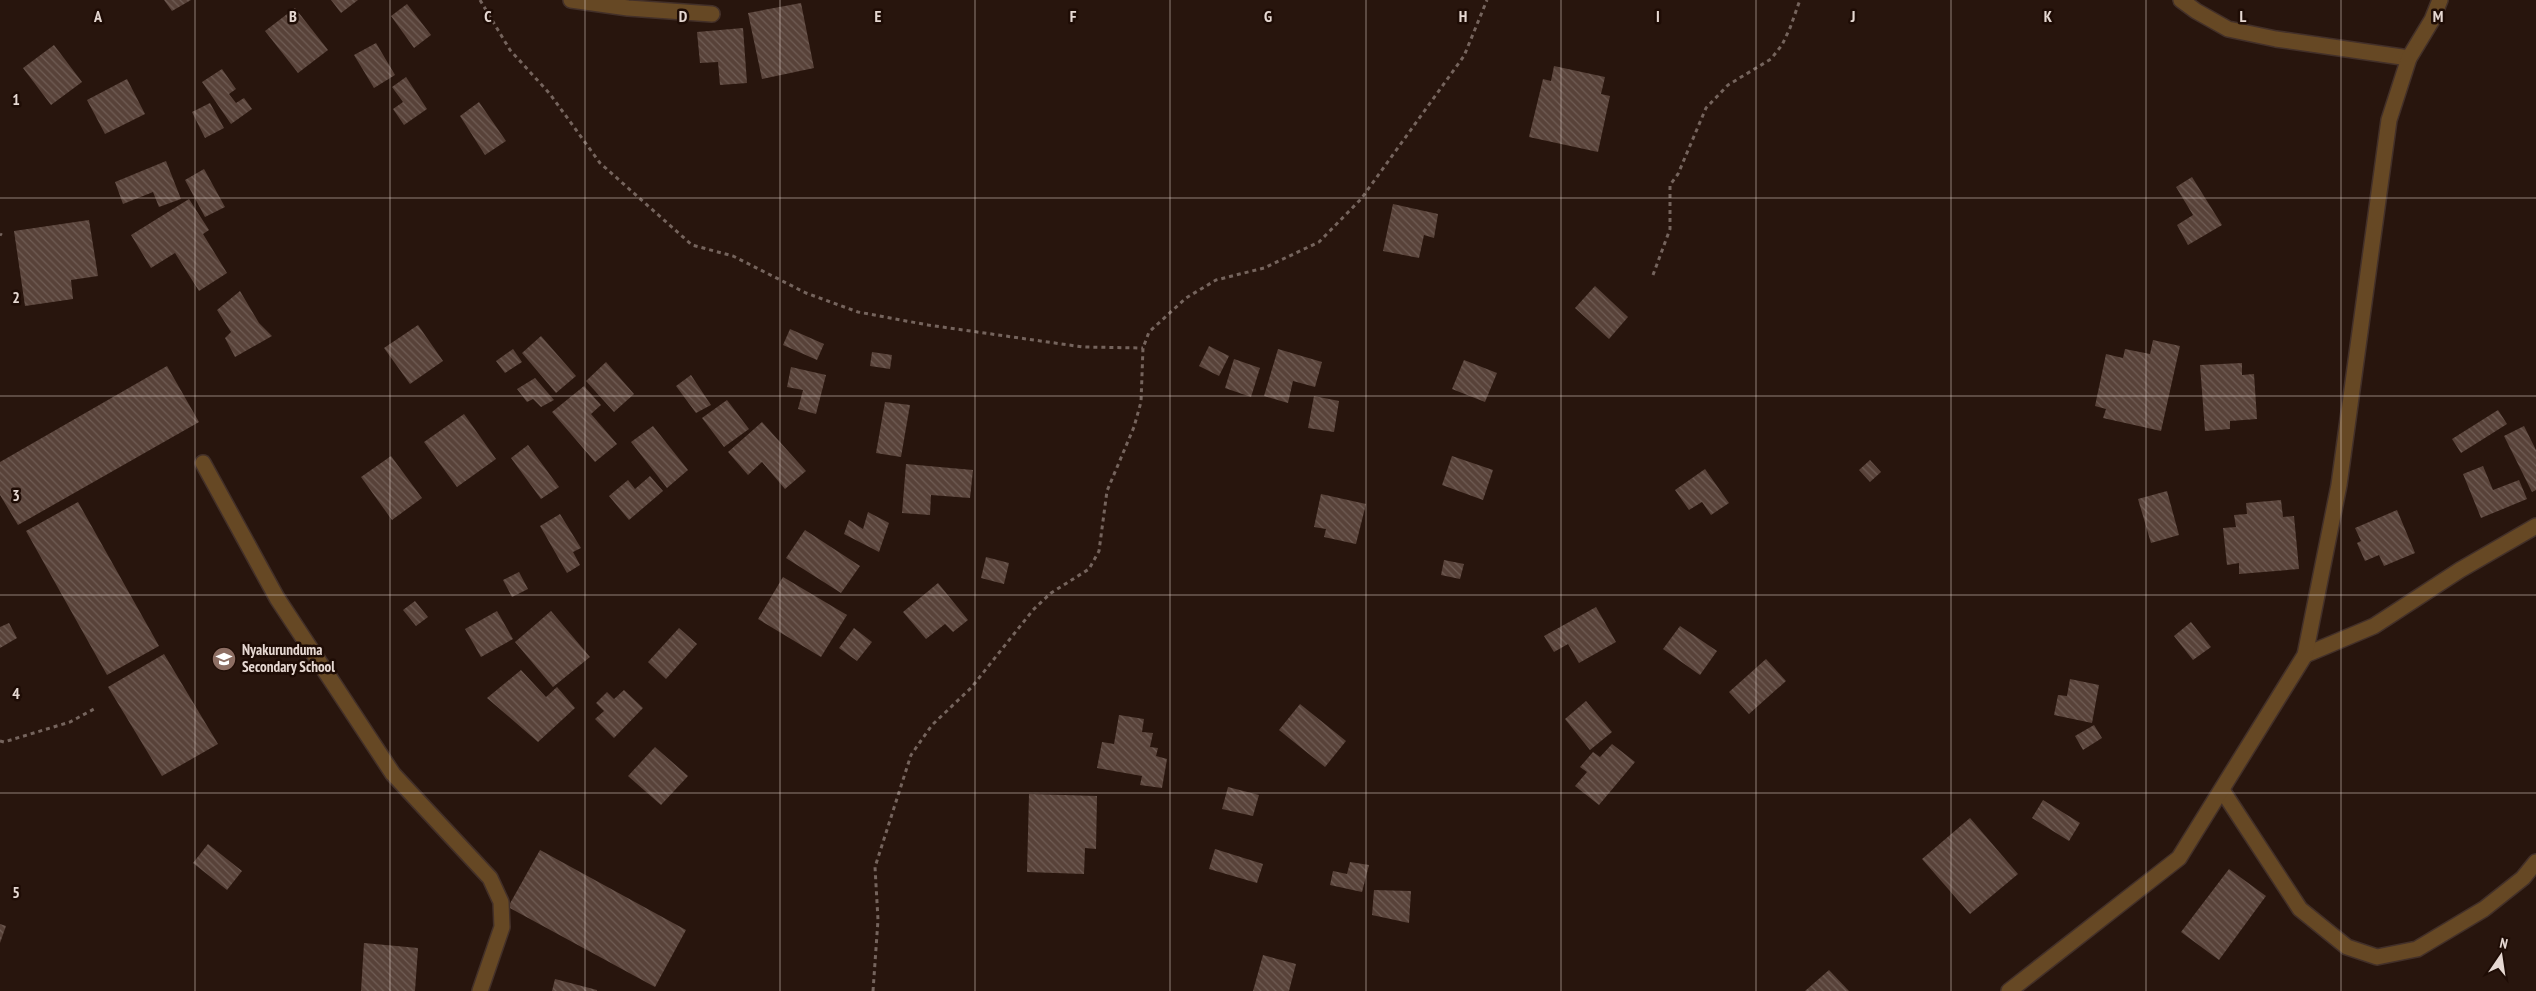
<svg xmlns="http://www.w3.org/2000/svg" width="2536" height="991" font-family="'PT Sans Narrow',sans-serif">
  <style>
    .building { fill: url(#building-back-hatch) }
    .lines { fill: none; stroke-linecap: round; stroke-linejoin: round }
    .lane-casing { stroke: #433029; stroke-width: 18 }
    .street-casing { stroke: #433029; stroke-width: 18 }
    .path { stroke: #75645d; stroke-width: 3; stroke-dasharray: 4 4; stroke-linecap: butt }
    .lane { stroke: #664824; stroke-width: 15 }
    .street { stroke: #664824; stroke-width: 15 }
    .grid { fill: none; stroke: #e6d8d2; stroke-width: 1; stroke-opacity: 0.55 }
    .labels { text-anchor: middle; stroke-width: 5; stroke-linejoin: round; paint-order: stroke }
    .poi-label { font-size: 15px; font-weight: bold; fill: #e6d8d2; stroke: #1e0c05; text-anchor: start }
    .grid-label { font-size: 16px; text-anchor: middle; font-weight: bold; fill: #e6d8d2; stroke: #1e0c05; stroke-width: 5; stroke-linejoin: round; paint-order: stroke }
  </style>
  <defs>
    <pattern id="building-back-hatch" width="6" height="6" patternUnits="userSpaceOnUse" patternTransform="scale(1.25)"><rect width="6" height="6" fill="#584239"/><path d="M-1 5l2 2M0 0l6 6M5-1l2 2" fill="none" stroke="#705d55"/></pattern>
  </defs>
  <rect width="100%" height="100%" fill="#28150d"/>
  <g class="building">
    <path d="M164,0H191L172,11Z"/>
    <path d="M331,0H358L341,13Z"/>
    <path d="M801,3L814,68L762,79L748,13Z"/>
    <path d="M407,4L431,35L414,48L391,16Z"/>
    <path d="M295,8L328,50L298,73L265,31Z"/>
    <path d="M743,28L747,83L720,85L718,62L700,63L697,32Z"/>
    <path d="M376,43L395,75L374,88L354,55Z"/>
    <path d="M54,45L82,82L51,105L23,68Z"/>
    <path d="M1554,66L1605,77L1601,94L1610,96L1598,152L1529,137L1543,79L1551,81Z"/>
    <path d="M222,69L236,89L229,94L236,103L244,98L252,109L231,124L202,82Z"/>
    <path d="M406,77L427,109L404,125L393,109L403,102L392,87Z"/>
    <path d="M127,79L145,114L105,134L87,100Z"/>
    <path d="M479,102L506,141L485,155L460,116Z"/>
    <path d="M210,103L224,128L205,138L192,112Z"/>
    <path d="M166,161L181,199L159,207L153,192L123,204L115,182Z"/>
    <path d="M204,169L225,207L205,217L185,180Z"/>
    <path d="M2192,177L2222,225L2188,245L2177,225L2193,215L2176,187Z"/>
    <path d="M189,199L209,230L203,234L227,273L199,291L175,253L151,268L131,235Z"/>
    <path d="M1393,204L1438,214L1434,238L1424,235L1419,258L1383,251Z"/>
    <path d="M89,220L98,276L71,280L73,299L25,306L14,231Z"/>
    <path d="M1595,286L1628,317L1609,339L1575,308Z"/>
    <path d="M240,291L259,323L272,336L235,357L225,338L231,332L217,310Z"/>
    <path d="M418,325L443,361L410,384L384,348Z"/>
    <path d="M790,329L824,344L817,360L783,345Z"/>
    <path d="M541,336L576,376L556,393L522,353Z"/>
    <path d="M2153,340L2180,346L2161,431L2103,418L2106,409L2095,406L2106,354L2123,358L2125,349L2150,354Z"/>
    <path d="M1209,346L1229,356L1219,376L1199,366Z"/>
    <path d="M513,349L522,362L505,373L496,361Z"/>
    <path d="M1278,349L1322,362L1315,387L1293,381L1288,403L1264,396Z"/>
    <path d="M872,352L892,355L890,369L870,366Z"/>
    <path d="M1234,359L1260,368L1251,397L1225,388Z"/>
    <path d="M1464,360L1497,373L1485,402L1452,389Z"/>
    <path d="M606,362L634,394L614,412L586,381Z"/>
    <path d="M2242,363V375L2254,374L2257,419L2230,421V429L2205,431L2200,365Z"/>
    <path d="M167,366L199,422L18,525L0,495V462Z"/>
    <path d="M791,367L826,375L816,414L798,409L803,390L787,387Z"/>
    <path d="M691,375L711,405L696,413L676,386Z"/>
    <path d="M535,378L554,400L541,407L533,399L527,402L517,389Z"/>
    <path d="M584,386L601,405L591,414L617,444L595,462L552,412Z"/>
    <path d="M1314,396L1339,401L1334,432L1308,428Z"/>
    <path d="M727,400L749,429L724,447L702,418Z"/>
    <path d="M885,402L910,405L901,457L876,453Z"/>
    <path d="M2498,410L2507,424L2461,453L2452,439Z"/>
    <path d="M464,414L496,459L457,487L424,442Z"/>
    <path d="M762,422L806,471L785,489L762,462L748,475L728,452Z"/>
    <path d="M653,426L688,470L667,488L631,442Z"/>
    <path d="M2524,426L2536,450V490L2532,492L2504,436Z"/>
    <path d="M528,445L559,487L541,499L511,458Z"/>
    <path d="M391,456L422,498L392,520L361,477Z"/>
    <path d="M1452,456L1493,470L1483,500L1442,485Z"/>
    <path d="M1870,460L1881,472L1870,482L1859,470Z"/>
    <path d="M906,464L973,470L970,498L931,495L930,515L902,513Z"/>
    <path d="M2483,466L2493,490L2519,480L2527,499L2481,518L2463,474Z"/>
    <path d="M1705,469L1729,503L1711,515L1702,502L1689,510L1675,490Z"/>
    <path d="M650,476L663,491L629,520L609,496L628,480L635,489Z"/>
    <path d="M2167,491L2179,535L2151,543L2138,499Z"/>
    <path d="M1321,494L1366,504L1356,544L1324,537L1326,529L1314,527Z"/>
    <path d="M2281,500L2283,517L2294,516L2299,569L2239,574V563L2227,565L2223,528L2236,527L2234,515L2247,514L2246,503Z"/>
    <path d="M78,502L159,646L107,675L26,531Z"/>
    <path d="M2397,510L2415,553L2384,566L2379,555L2365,561L2357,543L2361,541L2355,528Z"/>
    <path d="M868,512L889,523L879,552L844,534L849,520L863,529Z"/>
    <path d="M560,514L581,548L573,552L580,565L567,573L540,526Z"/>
    <path d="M805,530L860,566L841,593L786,558Z"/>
    <path d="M986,557L1009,563L1004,584L981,578Z"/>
    <path d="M1444,560L1464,564L1460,579L1441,575Z"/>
    <path d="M519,572L528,589L512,597L503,580Z"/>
    <path d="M783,577L847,615L821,657L758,619Z"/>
    <path d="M938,583L968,620L953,632L945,624L926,639L903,612Z"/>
    <path d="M415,601L428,617L416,626L403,610Z"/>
    <path d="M1596,607L1616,642L1579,663L1568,644L1554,652L1544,636Z"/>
    <path d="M497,611L513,639L481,657L465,629Z"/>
    <path d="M551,611L590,657L553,687L515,642Z"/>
    <path d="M2191,622L2211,647L2193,660L2174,636Z"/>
    <path d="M9,623L17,638L0,648V627Z"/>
    <path d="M1680,626L1717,651L1700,675L1663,649Z"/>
    <path d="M679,628L697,644L666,679L648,662Z"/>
    <path d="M854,628L872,642L857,661L839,648Z"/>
    <path d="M164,654L218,744L162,776L108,687Z"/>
    <path d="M1766,659L1786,681L1749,714L1729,692Z"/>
    <path d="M521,670L546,697L557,687L575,708L538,742L487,698Z"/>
    <path d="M2070,679L2099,685L2092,723L2054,715L2058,695L2067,696Z"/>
    <path d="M624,690L643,708L614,738L595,719L604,711L596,703L607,692L614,699Z"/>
    <path d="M1586,701L1612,732L1590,750L1565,719Z"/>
    <path d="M1300,704L1346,741L1325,767L1279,730Z"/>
    <path d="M1119,715L1144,719L1142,732L1153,733L1150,747L1158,748L1156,756L1167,759L1162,788L1140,785L1142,776L1097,768L1102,742L1114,744Z"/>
    <path d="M2094,725L2102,738L2083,750L2075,736Z"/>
    <path d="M1612,744L1635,762L1599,805L1575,786L1587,772L1580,767L1593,752L1600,757Z"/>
    <path d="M655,747L688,776L661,805L628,776Z"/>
    <path d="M1228,787L1259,795L1253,816L1222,809Z"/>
    <path d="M1029,794L1097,796L1096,849L1085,848L1084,874L1027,872Z"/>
    <path d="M2043,800L2080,823L2069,841L2032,818Z"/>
    <path d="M1970,818L2018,874L1970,914L1922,859Z"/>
    <path d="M208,844L242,871L227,890L193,863Z"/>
    <path d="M1215,849L1263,864L1257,883L1209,869Z"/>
    <path d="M540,850L686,930L655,987L508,907Z"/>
    <path d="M1350,862L1369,865L1362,892L1330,885L1333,871L1347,874Z"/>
    <path d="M2229,869L2266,896L2219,960L2181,932Z"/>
    <path d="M1374,890L1411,891L1409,923L1372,915Z"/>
    <path d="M0,924L6,926L0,943Z"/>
    <path d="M364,943L418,948L415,991H361Z"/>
    <path d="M1263,955L1296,964L1289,991H1253Z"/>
    <path d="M1829,970L1849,991H1805Z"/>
    <path d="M555,979L597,990V991H552Z"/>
  </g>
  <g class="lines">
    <g class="lane-casing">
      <path id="lane" d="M203,463L277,598L393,774L490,878L501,902L502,927L480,991"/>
    </g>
    <g class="street-casing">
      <g id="street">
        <path d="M571,0L628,8L712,14"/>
        <path d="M2181,0L2196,11L2228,29L2276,39L2409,58"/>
        <path d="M2305,655L2374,626L2460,570L2536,526"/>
        <path d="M2222,790L2300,909L2347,947L2377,957L2417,949L2484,909L2523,878L2536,862"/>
        <path d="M2009,991L2179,858L2305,655L2339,485L2389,120L2409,58L2432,20L2440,0"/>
      </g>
    </g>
    <g class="path">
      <path d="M480,0L510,50L550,94L600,163L692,245L733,256L806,293L858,312L928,325L1083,347L1143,348"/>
      <path d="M0,234L2,235"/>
      <path d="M1653,275L1670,229V185L1678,174L1706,108L1728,85L1771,59L1782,45L1790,28L1800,0"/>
      <path d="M0,741L4,742L70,722L94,709"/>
      <path d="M873,991L878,920L875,867L911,755L932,725L971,688L1033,610L1051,593L1089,569L1099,551L1107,491L1134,427L1141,402L1143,348L1149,332L1186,298L1216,280L1264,268L1319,242L1361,199L1464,56L1487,0"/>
    </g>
    <use href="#lane" class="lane"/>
    <use href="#street" class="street"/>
  </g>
  <path class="grid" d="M195,0V991M390,0V991M585,0V991M780,0V991M975,0V991M1170,0V991M1366,0V991M1561,0V991M1756,0V991M1951,0V991M2146,0V991M2341,0V991M0,198H2536M0,396H2536M0,595H2536M0,793H2536"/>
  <defs>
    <g id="school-disc" transform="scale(1.25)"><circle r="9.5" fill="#8d6e63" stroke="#1e0c05"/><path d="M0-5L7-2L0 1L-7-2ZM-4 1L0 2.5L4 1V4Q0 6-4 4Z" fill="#fff"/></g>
  </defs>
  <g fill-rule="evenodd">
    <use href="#school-disc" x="224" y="659"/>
  </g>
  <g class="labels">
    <g class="poi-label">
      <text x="242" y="655">Nyakurunduma<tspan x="242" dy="17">Secondary School</tspan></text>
    </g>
  </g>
  <g class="grid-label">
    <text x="98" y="22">A</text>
    <text x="293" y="22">B</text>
    <text x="488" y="22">C</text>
    <text x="683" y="22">D</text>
    <text x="878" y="22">E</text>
    <text x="1073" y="22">F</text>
    <text x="1268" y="22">G</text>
    <text x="1463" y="22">H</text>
    <text x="1658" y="22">I</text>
    <text x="1853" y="22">J</text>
    <text x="2048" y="22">K</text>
    <text x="2243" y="22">L</text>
    <text x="2438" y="22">M</text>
    <text x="16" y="105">1</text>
    <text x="16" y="303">2</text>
    <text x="16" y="501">3</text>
    <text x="16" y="699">4</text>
    <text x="16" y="898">5</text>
  </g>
  <g transform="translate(2501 956) rotate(13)" stroke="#1e0c05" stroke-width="4" paint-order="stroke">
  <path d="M0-4L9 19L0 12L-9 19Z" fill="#e6d8d2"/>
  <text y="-8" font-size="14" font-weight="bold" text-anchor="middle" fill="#e6d8d2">N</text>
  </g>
</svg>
